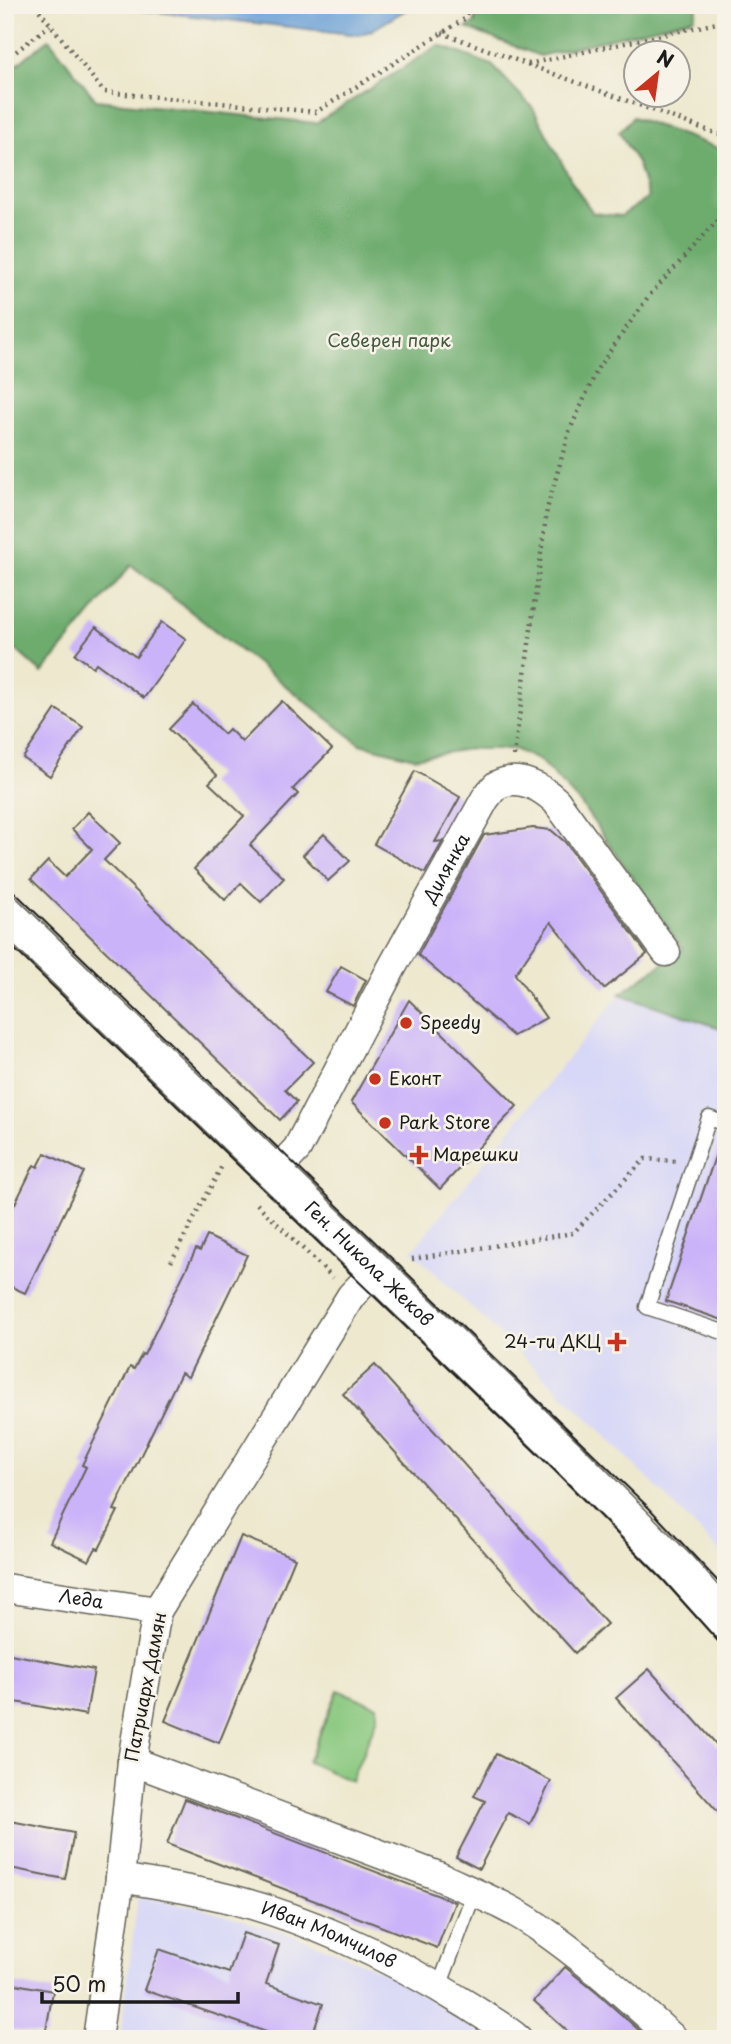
<svg xmlns="http://www.w3.org/2000/svg" width="731" height="2044" font-family="'Playpen Sans',sans-serif">
  <style>
    .built { fill: #d7d7f8 }
    .green { fill: #89c87f; stroke: #52724e; stroke-width: 2 }
    .forest { fill: #6eac6e; stroke: #456445; stroke-width: 2 }
    .water { fill: #689ed5; stroke: #425d78; stroke-width: 2 }
    .building { fill: #cbb3f9 }
    .lines { fill: none; stroke-linecap: round; stroke-linejoin: round }
    .service-casing { stroke: #65635a; stroke-width: 17 }
    .minor-casing { stroke: #65635a; stroke-width: 31 }
    .tertiary-casing { stroke: #65635a; stroke-width: 38 }
    .path { stroke: #65635a; stroke-width: 4.5; stroke-dasharray: 2 5; stroke-linecap: butt }
    .service { stroke: #fff; stroke-width: 14 }
    .minor { stroke: #fff; stroke-width: 28 }
    .tertiary { stroke: #fff; stroke-width: 35 }
    .tram { stroke: #1c1c1c; stroke-width: 2 }
    .poi-dot { fill: #c8321e; stroke: #f7f3e8; stroke-width: 2.5 }
    .labels { text-anchor: middle; stroke-width: 5; stroke-linejoin: round; paint-order: stroke }
    .park-label { font-size: 18px; fill: #42583f; stroke: #f7f3e8 }
    .street-label { font-size: 18px; fill: #1c1c1c; stroke: #f7f3e8 }
    .poi-label { font-size: 18px; fill: #1c1c1c; stroke: #f7f3e8; text-anchor: start }
  </style>
  <rect width="100%" height="100%" fill="#f7f3e8"/>
  <filter id="ink" filterUnits="userSpaceOnUse"><feTurbulence type="fractalNoise" baseFrequency=".0143" numOctaves="2"/><feDisplacementMap in="SourceGraphic" scale="14" xChannelSelector="R" yChannelSelector="G"/><feConvolveMatrix kernelMatrix="1 2 1 2 8 2 1 2 1" color-interpolation-filters="sRGB"/></filter>
  <filter id="wash" filterUnits="userSpaceOnUse"><feTurbulence type="fractalNoise" baseFrequency=".00686" numOctaves="4" result="noise"/><feDisplacementMap in="SourceGraphic" scale="28" xChannelSelector="R" yChannelSelector="G"/><feGaussianBlur stdDeviation="1.57" result="paint"/><feColorMatrix in="noise" values="0 0 0 0 0 0 0 0 0 0 0 0 0 0 0 0 0 1.4 0 .05"/><feComposite in="paint" operator="in"/></filter>
  <g filter="url(#wash)">
    <rect width="100%" height="100%" fill="#ede8ce"/>
    <g class="built">
      <path d="M620,994L726,1030V1558L596,1426L412,1251Z"/>
      <path d="M138,1896L202,1908L298,1937L337,1952L376,1969L413,1989L490,2039H120Z"/>
    </g>
    <path class="green" d="M338,1690L377,1706L378,1717L351,1781L308,1762Z"/>
    <g class="forest">
      <path d="M476,5H698L694,18L540,56L466,28L475,23Z"/>
      <path d="M49,39L96,100L316,123L439,45L492,65L533,108L572,182L593,213L621,216L648,198L638,165L619,132L633,117L726,151V1030L620,994L683,949L581,804L540,761L514,749H469L414,758L360,744L131,565L42,673L5,640V74Z"/>
    </g>
    <path class="water" d="M121,5H414L372,30L359,35L132,9Z"/>
    <g id="blocks">
      <g class="building">
        <path d="M162,622L186,639L144,698L96,663L93,667L75,654L96,627L136,657Z"/>
        <path d="M282,701L332,749L293,789L298,794L250,845L284,878L261,902L241,883L225,900L194,869L244,816L209,783L217,775L169,729L193,704L224,734L229,729L242,742Z"/>
        <path d="M56,709L83,727L50,776L23,758Z"/>
        <path d="M415,771L460,797L435,842L443,841L425,873L374,844Z"/>
        <path d="M88,812L120,843L104,860L313,1062L285,1090L297,1102L280,1120L31,879L48,861L65,877L92,849L72,829Z"/>
        <path d="M533,828L551,830L565,842L647,954L604,989L551,922L515,974L546,1018L513,1036L418,955L484,835Z"/>
        <path d="M324,834L350,861L328,881L303,855Z"/>
        <path d="M341,966L366,980L353,1006L326,992Z"/>
        <path d="M409,1000L517,1106L440,1189L351,1102Z"/>
        <path d="M722,1136L726,1137V1321L666,1301Z"/>
        <path d="M45,1153L84,1172L25,1293L5,1284V1224L34,1165L38,1167Z"/>
        <path d="M207,1236L247,1255L188,1377L181,1373L114,1510L118,1511L99,1549L96,1548L89,1561L50,1542L86,1467L82,1465L130,1367L134,1369L142,1354L144,1355L196,1249L200,1251Z"/>
        <path d="M375,1365L607,1624L575,1653L343,1394Z"/>
        <path d="M241,1536L295,1558L219,1743L165,1721Z"/>
        <path d="M5,1653L94,1670L86,1715L5,1700Z"/>
        <path d="M649,1669L726,1755V1821L616,1698Z"/>
        <path d="M496,1754L551,1781L530,1824L508,1813L479,1869L456,1857L485,1801L474,1796Z"/>
        <path d="M185,1799L455,1902L437,1948L167,1844Z"/>
        <path d="M5,1820L74,1833L65,1879L5,1867Z"/>
        <path d="M243,1933L279,1945L266,1984L323,2004L311,2039H287L144,1990L159,1949L229,1973Z"/>
        <path d="M565,1967L597,1993L649,2039H576L534,2001Z"/>
        <path d="M5,1982L53,1991L45,2036L5,2028Z"/>
      </g>
    </g>
  </g>
  <g filter="url(#ink)">
    <use href="#blocks" fill-opacity="0" stroke="#65635a" stroke-width="2"/>
    <g class="lines">
      <g class="service-casing">
        <g id="service">
          <path d="M726,1124L709,1118L647,1307L726,1333"/>
          <path d="M439,1987L474,1893"/>
        </g>
      </g>
      <g class="minor-casing">
        <g id="minor">
          <path id="s1" d="M275,1172L297,1149L391,969L485,799C488,795 493,788 497,785C518,774 541,787 556,801L666,952"/>
          <path id="s2" d="M5,1588L157,1611"/>
          <path d="M132,1761L436,1875C470,1891 507,1905 537,1926C586,1959 630,2000 674,2039"/>
          <path id="s3" d="M120,1878C148,1883 176,1887 204,1893C295,1911 391,1957 469,2006C485,2017 503,2026 518,2039"/>
          <path d="M97,2039L120,1878L132,1761L157,1611L351,1296L376,1270"/>
        </g>
      </g>
      <g class="tertiary-casing">
        <g id="tertiary">
          <path id="s4" d="M5,912L568,1457L678,1568L726,1622"/>
        </g>
      </g>
      <g class="path">
        <path d="M35,5L104,92L316,112L466,18L467,5"/>
        <path d="M442,33L726,137"/>
        <path d="M5,60L50,25"/>
        <path d="M528,64L726,21"/>
        <path d="M514,756L547,509L569,432L598,368L648,297L726,211"/>
        <path d="M5,1176L10,1178"/>
        <path d="M257,1204L333,1278"/>
        <path d="M412,1259L573,1233L645,1159L675,1161"/>
        <path d="M171,1262L223,1164"/>
      </g>
      <use href="#service" class="service"/>
      <use href="#minor" class="minor"/>
      <use href="#tertiary" class="tertiary"/>
      <g class="tram">
        <path d="M5,883L649,1508L726,1590"/>
        <path d="M5,940L554,1470L664,1581L726,1650"/>
      </g>
    </g>
  </g>
  <g class="poi-dot">
    <circle cx="406" cy="1023" r="7"/>
    <circle cx="375" cy="1079" r="7"/>
    <circle cx="385" cy="1123" r="7"/>
    <path d="M415.5 1144.5h7v7h7v7h-7v7h-7v-7h-7v-7h7z"/>
    <path d="M613.5 1331.5h7v7h7v7h-7v7h-7v-7h-7v-7h7z"/>
  </g>
  <g class="labels">
    <g class="park-label">
      <text x="389" y="347">Северен парк</text>
    </g>
    <g class="street-label">
      <text dy="6" stroke="none"><textPath href="#s1" startOffset="350">Дилянка</textPath></text>
      <text dy="6" stroke="none"><textPath href="#s4" startOffset="506">Ген. Никола Жеков</textPath></text>
      <text dy="6" stroke="none"><textPath href="#s2" startOffset="77">Леда</textPath></text>
      <text transform="translate(146 1687) rotate(-79)" y="6">Патриарх Дамян</text>
      <text dy="6" stroke="none"><textPath href="#s3" startOffset="217">Иван Момчилов</textPath></text>
    </g>
    <g class="poi-label">
      <text x="420" y="1029">Speedy</text>
      <text x="389" y="1085">Еконт</text>
      <text x="399" y="1129">Park Store</text>
      <text x="433" y="1161">Марешки</text>
      <text x="601" y="1348" text-anchor="end">24-ти ДКЦ</text>
    </g>
  </g>
  <rect width="731" height="2044" fill="none" stroke="#f7f3e8" stroke-width="28"/>
  <g transform="translate(657 74) rotate(29)"><circle r="33" fill="#f7f3e8" stroke="#9f9d96" stroke-width="2"/>
  <path d="M0-5L12 26L0 18L-12 26Z" fill="#c8321e"/>
  <text y="-10" font-size="19" font-weight="bold" text-anchor="middle" fill="#1c1c1c">N</text>
  </g>
  <path d="M42 1992v10h196v-10" fill="none" stroke="#1c1c1c" stroke-width="3.5"/>
  <text x="52" y="1992" font-size="21" fill="#1c1c1c" stroke="#f7f3e8" stroke-width="5" paint-order="stroke">50 m</text>
</svg>
